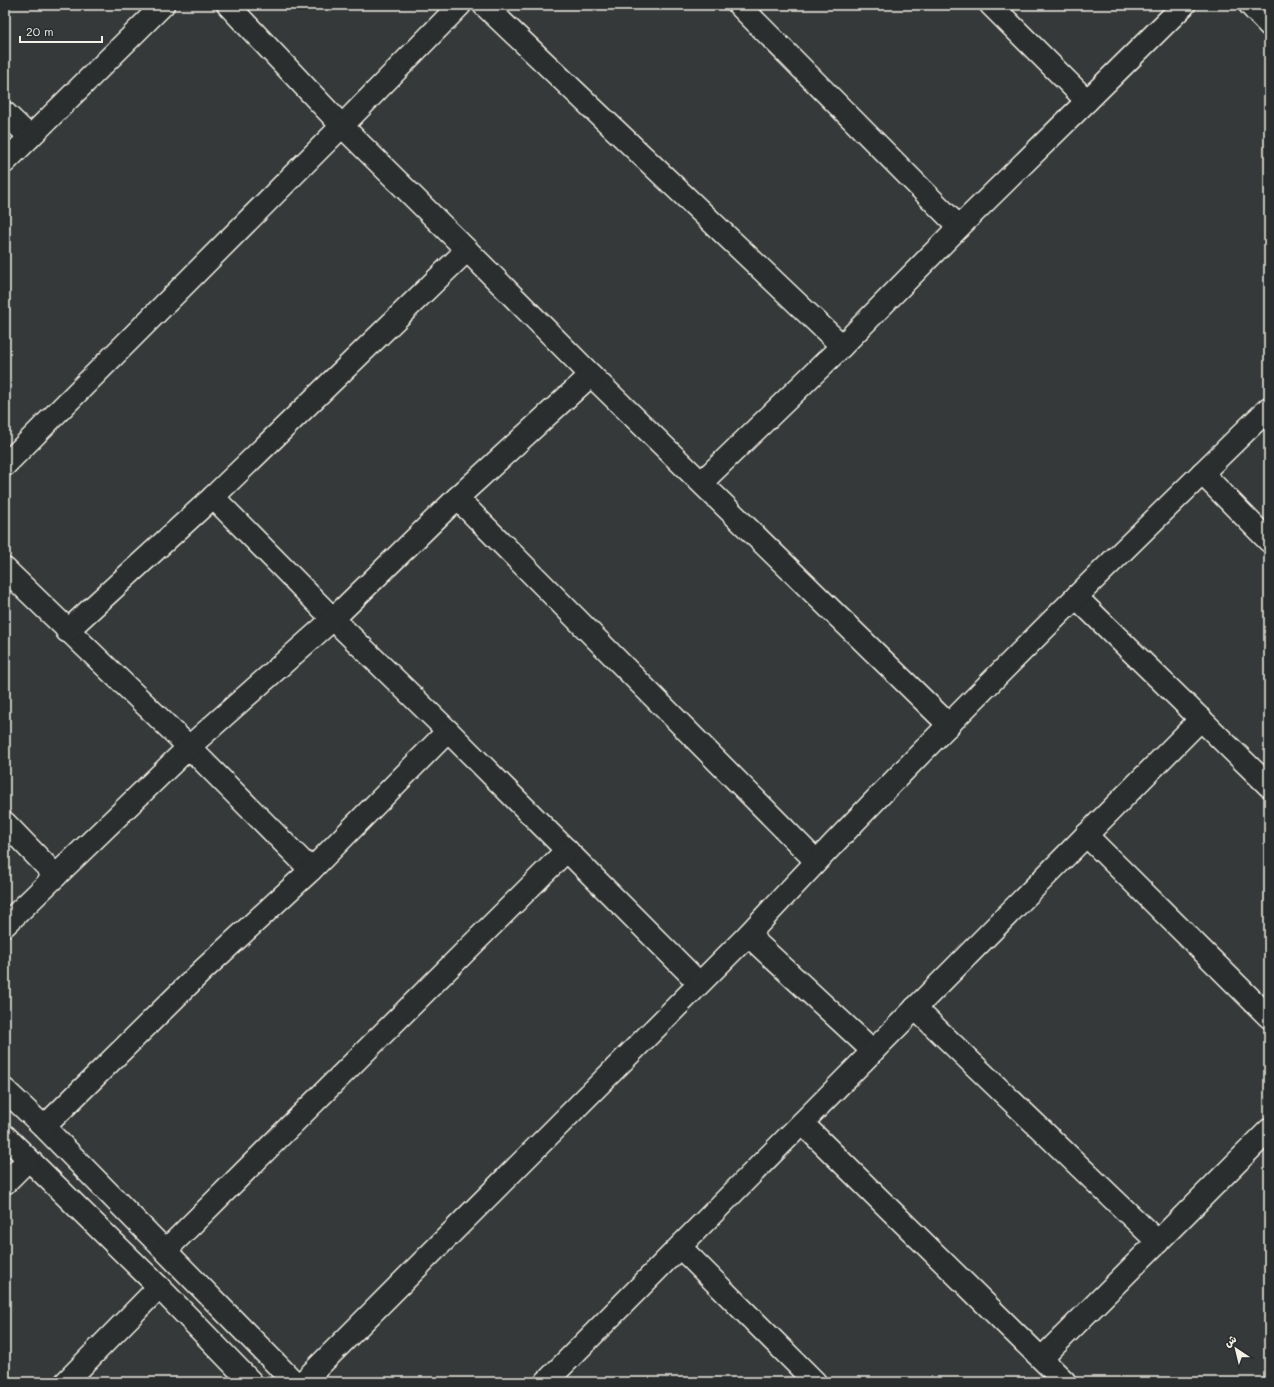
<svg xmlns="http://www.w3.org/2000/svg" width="1274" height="1387" font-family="Mali,'Playpen Sans Arabic',sans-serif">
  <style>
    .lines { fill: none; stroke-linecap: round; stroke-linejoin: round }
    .minor-casing { stroke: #f4f1e8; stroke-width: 25 }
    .minor { stroke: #2a2d2e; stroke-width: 22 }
  </style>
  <rect width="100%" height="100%" fill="#363939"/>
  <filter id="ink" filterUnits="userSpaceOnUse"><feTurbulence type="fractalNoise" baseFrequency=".025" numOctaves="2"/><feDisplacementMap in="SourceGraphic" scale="8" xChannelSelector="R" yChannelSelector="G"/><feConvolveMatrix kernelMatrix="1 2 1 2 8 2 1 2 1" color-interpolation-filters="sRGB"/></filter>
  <g filter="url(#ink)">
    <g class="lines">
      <g class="minor-casing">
        <g id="minor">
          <path d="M228,5L342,126L467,250L591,375L949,725"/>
          <path d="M484,5L842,346"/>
          <path d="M739,5L959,227"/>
          <path d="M991,5L1087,101"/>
          <path d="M1250,5L1269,25"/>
          <path d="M5,113L30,137"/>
          <path d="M5,162L163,5"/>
          <path d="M5,465L342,126L460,5"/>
          <path d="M1202,473L1269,541"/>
          <path d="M702,482L842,346L959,227L1087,101L1184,5"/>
          <path d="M213,497L333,619L448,731L699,983"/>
          <path d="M457,498L816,861"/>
          <path d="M5,569L189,747L311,870"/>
          <path d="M1076,597L1269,786"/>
          <path d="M67,631L213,497L467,250"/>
          <path d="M5,823L56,876"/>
          <path d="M1086,835L1269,1017"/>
          <path d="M5,925L189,747L333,619L457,498L591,375"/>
          <path d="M748,935L873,1051"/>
          <path d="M915,1008L1158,1242"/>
          <path d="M5,1090L44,1127L294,1382"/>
          <path d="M802,1123L1065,1382"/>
          <path d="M44,1127L202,971L311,870L448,731"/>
          <path d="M5,1136L159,1287L251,1382"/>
          <path d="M5,1183L28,1160"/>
          <path d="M680,1247L815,1382"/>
          <path d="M166,1250L567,850"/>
          <path d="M1042,1358L1269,1130"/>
          <path d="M66,1382L159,1287"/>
          <path d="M303,1382L748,935C916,753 1092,580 1269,408"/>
          <path d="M546,1382L1201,719"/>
        </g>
      </g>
      <use href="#minor" class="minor"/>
    </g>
  </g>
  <rect width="1274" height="1387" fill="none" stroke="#2a2d2e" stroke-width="20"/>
  <rect x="10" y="10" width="1254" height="1367" fill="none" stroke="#f4f1e8" stroke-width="1.5" filter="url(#ink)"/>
  <g transform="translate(1236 1349) rotate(325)" stroke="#2a2d2e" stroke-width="3" paint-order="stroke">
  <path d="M0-3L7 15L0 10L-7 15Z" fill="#f4f1e8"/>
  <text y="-6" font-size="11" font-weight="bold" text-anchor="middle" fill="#f4f1e8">ش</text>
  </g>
  <path d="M20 36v6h82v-6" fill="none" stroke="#f4f1e8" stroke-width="2"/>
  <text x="26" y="36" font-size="12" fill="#f4f1e8" stroke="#2a2d2e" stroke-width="3" paint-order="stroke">20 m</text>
</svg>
